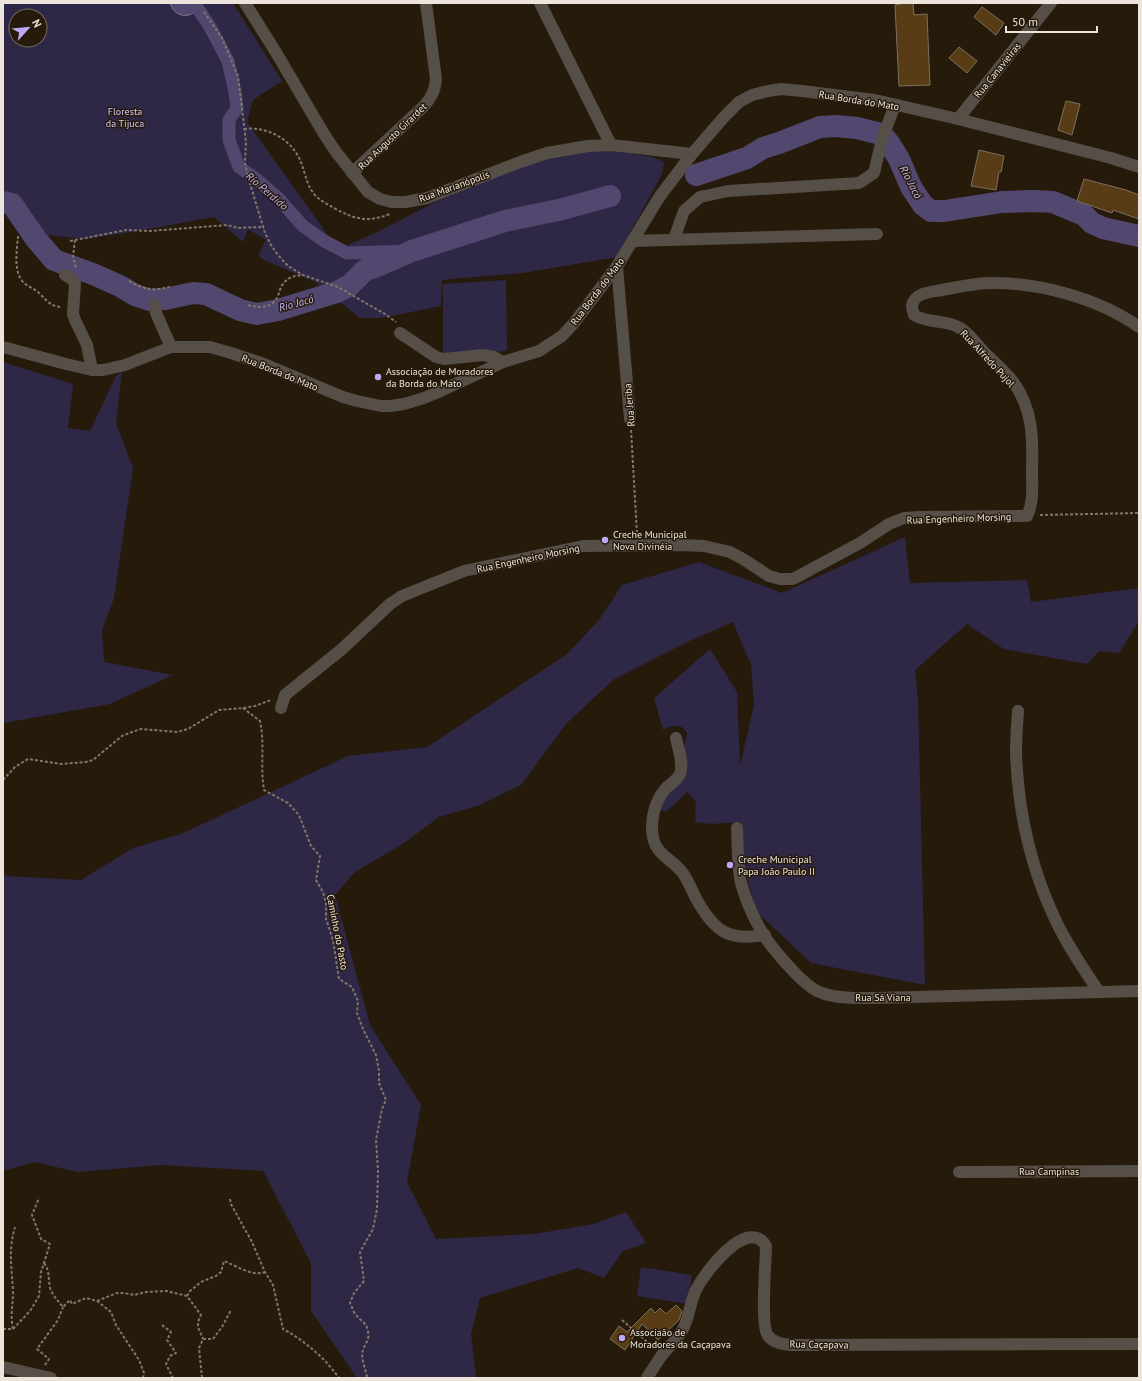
<svg xmlns="http://www.w3.org/2000/svg" width="1142" height="1381" font-family="'PT Sans',sans-serif">
  <style>
    .green { fill: #2f2746; fill-rule: evenodd }
    .water { fill: #51476f; stroke: #80768f }
    .lines { fill: none; stroke-linecap: round; stroke-linejoin: round }
    .canal { stroke: #51476f; stroke-width: 13 }
    .river { stroke: #51476f; stroke-width: 22 }
    .building { fill: #583c16; stroke: #7e705e }
    .path { stroke: #807669; stroke-width: 2; stroke-dasharray: 3 2; stroke-linecap: butt }
    .minor { stroke: #554f48; stroke-width: 12 }
    .poi-dot { fill: #bcaaf6; stroke: #261a0b; stroke-width: 1.5 }
    .labels { text-anchor: middle; stroke-width: 3; stroke-linejoin: round; paint-order: stroke }
    .street-label { font-size: 10px; fill: #ede5db; stroke: #261a0b }
    .park-label { font-size: 10px; fill: #d3c7fe; stroke: #261a0b }
    .poi-label { font-size: 10px; fill: #ede5db; stroke: #261a0b; text-anchor: start }
    .water-label { font-size: 11px; font-style: italic; fill: #c6b7fb; stroke: #261a0b }
  </style>
  <rect width="100%" height="100%" fill="#261a0b"/>
  <g class="green">
    <path d="M3,3H233L282,81L253,100L247,122L327,234L342,248L379,231L476,181L540,158L601,149L653,157L664,162L662,174L617,257L523,273L442,280L441,306L381,318H360L315,282L264,260L258,255L266,240L248,229L243,242L214,217L132,232L85,239L47,235L10,204L3,202ZM16,16H40V40H16Z"/>
    <path d="M506,280L507,351L443,354V284Z"/>
    <path d="M3,362L73,384L68,428L90,431L116,376L122,372L116,423L133,468L114,598L102,631L104,662L173,675L110,704L3,723Z"/>
    <path d="M905,537L910,583L1027,580L1031,602L1139,588V621L1119,653L1099,651L1087,664L1004,649L967,624L915,670L918,701L925,985L811,963L756,911L744,867L741,822L711,824L696,822L695,815L696,802L687,792L666,812L659,809L682,755L687,733L682,727L672,726L663,730L654,698L710,649L737,692L740,766L754,705L751,665L733,622L685,643L613,680L566,724L521,785L477,806L439,817L404,843L355,872L335,895L370,1025L421,1105L407,1182L436,1239L534,1234L594,1224L626,1212L646,1243L623,1251L604,1278L578,1268L480,1298L471,1334L476,1378H357L311,1311V1263L263,1171L161,1165L78,1172L34,1162L3,1171V873L6,876L81,880L133,848L181,834L348,756L427,747L567,654L599,620L622,585L699,562L782,593Z"/>
    <path d="M641,1267L692,1275L688,1304L637,1296Z"/>
  </g>
  <path class="water" d="M170,3H203C195,18 176,21 170,3Z"/>
  <g class="lines">
    <path class="canal" d="M194,3L209,25L228,61L235,92L237,108L229,120V140L239,167L256,179L278,198L303,226L324,241L347,253L412,251"/>
    <g class="river">
      <path d="M696,175L747,158L763,148L779,143L820,127L836,126L857,128L881,134L889,143L899,159L911,187L923,205L931,211H944L1002,202L1033,201L1053,202L1084,215L1092,223L1103,228L1139,236"/>
      <path d="M3,202L12,204L36,239L54,260L93,274L120,286L135,295L150,300L165,299L193,293L206,294L240,310L257,314L278,310L337,292L350,285L365,270L375,267L412,251L505,221L563,209L610,196"/>
    </g>
  </g>
  <g class="building">
    <path d="M901,3H913L914,15L927,14L930,85L899,86L895,5L901,4Z"/>
    <path d="M982,7L1004,23L996,35L974,17Z"/>
    <path d="M959,47L977,61L967,73L949,58Z"/>
    <path d="M1066,101L1080,104L1072,135L1058,130Z"/>
    <path d="M979,150L1004,156L1001,172H999L996,190L971,186Z"/>
    <path d="M1084,179L1126,190L1139,195V219L1113,210L1112,213L1077,201Z"/>
    <path d="M676,1305L682,1311L679,1320L658,1340L642,1324L625,1350L610,1339L619,1326L627,1332L651,1308L655,1313L660,1308L666,1314Z"/>
  </g>
  <g class="lines">
    <g class="path">
      <path d="M204,12L222,38L238,76L246,142L245,163L248,177L265,233L271,245L278,255L288,266L303,275L338,287L385,314L396,322"/>
      <path d="M244,129C267,126 291,139 300,160C305,171 306,184 314,194C319,200 327,204 334,208C354,219 367,223 390,214"/>
      <path d="M18,236C17,250 13,271 23,282C28,287 36,289 41,295C48,302 51,306 61,307"/>
      <path d="M75,240L73,257L76,268"/>
      <path d="M70,241L126,230L150,231L227,225L238,228L259,227L264,228"/>
      <path d="M129,281C146,290 152,291 170,287"/>
      <path d="M248,305C259,308 272,309 278,296C280,290 281,284 287,280C291,276 296,276 302,275"/>
      <path d="M631,430L637,534"/>
      <path d="M1040,515L1139,513"/>
      <path d="M243,708L260,721C265,744 260,767 264,790L288,803L299,815L311,846L320,856L316,880L323,892L326,903V919L333,940L339,979L352,987L358,1001L357,1013L363,1029L376,1055L379,1071V1083L386,1100L382,1109L376,1140L378,1170L377,1209L373,1229L360,1252L364,1281L354,1293L350,1303C352,1307 353,1312 356,1315C361,1321 367,1323 368,1332C370,1339 365,1344 363,1350C360,1358 366,1369 367,1378"/>
      <path d="M3,780L15,767L28,759L62,764L86,762L93,760L122,736L132,732L141,729L177,732L188,729L219,710L243,708L255,706L271,700"/>
      <path d="M230,1199L231,1204L243,1226L251,1240L265,1272L273,1285L283,1329C305,1341 325,1358 339,1378"/>
      <path d="M44,1263C50,1270 48,1279 50,1288C53,1296 58,1301 63,1307L70,1300L72,1304L86,1298L97,1301L111,1312L116,1325L139,1360L144,1373L143,1378"/>
      <path d="M187,1296L190,1291L201,1282L216,1276L221,1272L224,1261C237,1266 252,1277 265,1272"/>
      <path d="M97,1301L117,1293H124L134,1295L146,1292L167,1291L187,1296L201,1315C195,1327 199,1328 203,1339"/>
      <path d="M622,1320L654,1348"/>
      <path d="M162,1325L171,1332L167,1340L176,1353L170,1356L166,1364L173,1378"/>
      <path d="M3,1329H13L30,1311L39,1296L41,1272L50,1244L41,1239L32,1215L39,1198"/>
      <path d="M13,1329C10,1314 13,1306 13,1292C12,1269 8,1250 15,1227"/>
      <path d="M45,1365L49,1359L37,1349L58,1320L63,1307"/>
      <path d="M202,1378L199,1348L203,1339H213L222,1327L231,1310"/>
    </g>
    <g class="minor">
      <path d="M245,3L277,54L324,134L336,152L368,192L380,199L392,202H406L427,198L520,162L547,153L588,146L611,145L692,154"/>
      <path d="M540,3L611,145"/>
      <path d="M958,119L1051,3"/>
      <path d="M352,173L424,106C431,98 435,91 436,79L426,3"/>
      <path d="M674,239L684,211L700,197L728,191L859,183L874,173L882,139L895,105"/>
      <path d="M632,241L877,234"/>
      <path d="M617,266L630,419"/>
      <path d="M65,275L73,280L75,283L73,314L75,320L87,345L92,370"/>
      <path d="M155,305L156,313L171,347"/>
      <path d="M400,333L436,357L444,359L483,355L494,357L503,362"/>
      <path d="M3,347L66,364L92,370H103L125,365L171,347H210L231,353L264,364L343,397L357,401L381,406H391L404,404L424,398L436,393L503,362L539,351L562,336L574,323L617,266L660,196L692,154L724,117L739,102L752,95L768,91L781,89L802,91L875,100L958,119L1111,158L1139,167"/>
      <path d="M281,708L285,695L342,649L390,604L402,596L464,571L583,546L682,545L704,546L730,552L743,559L769,576L780,579H793L860,543L889,524L904,518L920,517L1027,516C1034,502 1032,486 1032,471C1033,439 1033,410 1014,383C1006,372 995,363 986,354C978,346 970,334 960,328C946,319 928,324 914,315C913,312 912,308 912,306C914,292 932,292 942,290C957,287 973,284 988,283C1038,282 1098,298 1139,327"/>
      <path d="M1018,711C1017,725 1016,739 1016,753C1018,810 1031,868 1055,919C1067,945 1083,968 1099,992"/>
      <path d="M676,738C678,748 684,764 680,774C677,780 672,783 667,787C656,799 652,813 652,829C653,855 669,856 682,872C689,881 692,892 698,902C716,933 730,941 765,935"/>
      <path d="M737,828C738,845 737,865 741,883C745,897 751,912 758,925C766,942 804,988 822,993C839,999 859,998 877,998L1139,991"/>
      <path d="M959,1172L1139,1171"/>
      <path d="M3,1367L51,1378"/>
      <path d="M647,1378C652,1370 657,1362 662,1355C668,1348 675,1341 680,1334C690,1320 689,1302 697,1288C706,1271 748,1216 766,1246C766,1263 760,1325 768,1336C774,1343 783,1344 791,1345L1139,1344"/>
    </g>
  </g>
  <g class="poi-dot">
    <circle cx="378" cy="377" r="4"/>
    <circle cx="605" cy="540" r="4"/>
    <circle cx="730" cy="865" r="4"/>
    <circle cx="622" cy="1338" r="4"/>
  </g>
  <g class="labels">
    <g class="street-label">
      <text transform="translate(997 70) rotate(-51)" y="4">Rua Canavieiras</text>
      <text transform="translate(859 100) rotate(9)" y="4">Rua Borda do Mato</text>
      <text transform="translate(392 136) rotate(-44)" y="4">Rua Augusto Girardet</text>
      <text transform="translate(454 186) rotate(-20)" y="4">Rua Marianópolis</text>
      <text transform="translate(597 291) rotate(-53)" y="4">Rua Borda do Mato</text>
      <text transform="translate(988 358) rotate(47)" y="4">Rua Alfredo Pujol</text>
      <text transform="translate(280 372) rotate(22)" y="4">Rua Borda do Mato</text>
      <text transform="translate(629 405) rotate(-95)" y="4">Rua Jeriba</text>
      <text transform="translate(959 518) rotate(-2)" y="4">Rua Engenheiro Morsing</text>
      <text transform="translate(528 558) rotate(-12)" y="4">Rua Engenheiro Morsing</text>
      <text transform="translate(338 932) rotate(79)" y="4">Caminho do Pasto</text>
      <text x="883" y="1001">Rua Sá Viana</text>
      <text x="1049" y="1175">Rua Campinas</text>
      <text transform="translate(819 1344) rotate(1)" y="4">Rua Caçapava</text>
    </g>
    <g class="park-label">
      <text x="125" y="115">Floresta<tspan x="125" dy="12">da Tijuca</tspan></text>
    </g>
    <g class="poi-label">
      <text x="386" y="375">Associação de Moradores<tspan x="386" dy="12">da Borda do Mato</tspan></text>
      <text x="613" y="538">Creche Municipal<tspan x="613" dy="12">Nova Divinéia</tspan></text>
      <text x="738" y="863">Creche Municipal<tspan x="738" dy="12">Papa João Paulo II</tspan></text>
      <text x="630" y="1336">Associaão de<tspan x="630" dy="12">Moradores da Caçapava</tspan></text>
    </g>
    <g class="water-label">
      <text transform="translate(911 182) rotate(63)" y="4">Rio Jacó</text>
      <text transform="translate(267 191) rotate(41)" y="4">Rio Perdido</text>
      <text transform="translate(296 303) rotate(-15)" y="4">Rio Jacó</text>
    </g>
  </g>
  <rect width="1142" height="1381" fill="none" stroke="#ede5db" stroke-width="8"/>
  <g transform="translate(28 28) rotate(63)"><circle r="19" fill="#261a0b" stroke="#766b5e"/>
  <path d="M0-3L7 15L0 10L-7 15Z" fill="#bcaaf6"/>
  <text y="-6" font-size="11" font-weight="bold" text-anchor="middle" fill="#ede5db">N</text>
  </g>
  <path d="M1006 26v6h91v-6" fill="none" stroke="#ede5db" stroke-width="2"/>
  <text x="1012" y="26" font-size="12" fill="#ede5db" stroke="#261a0b" stroke-width="3" paint-order="stroke">50 m</text>
</svg>
